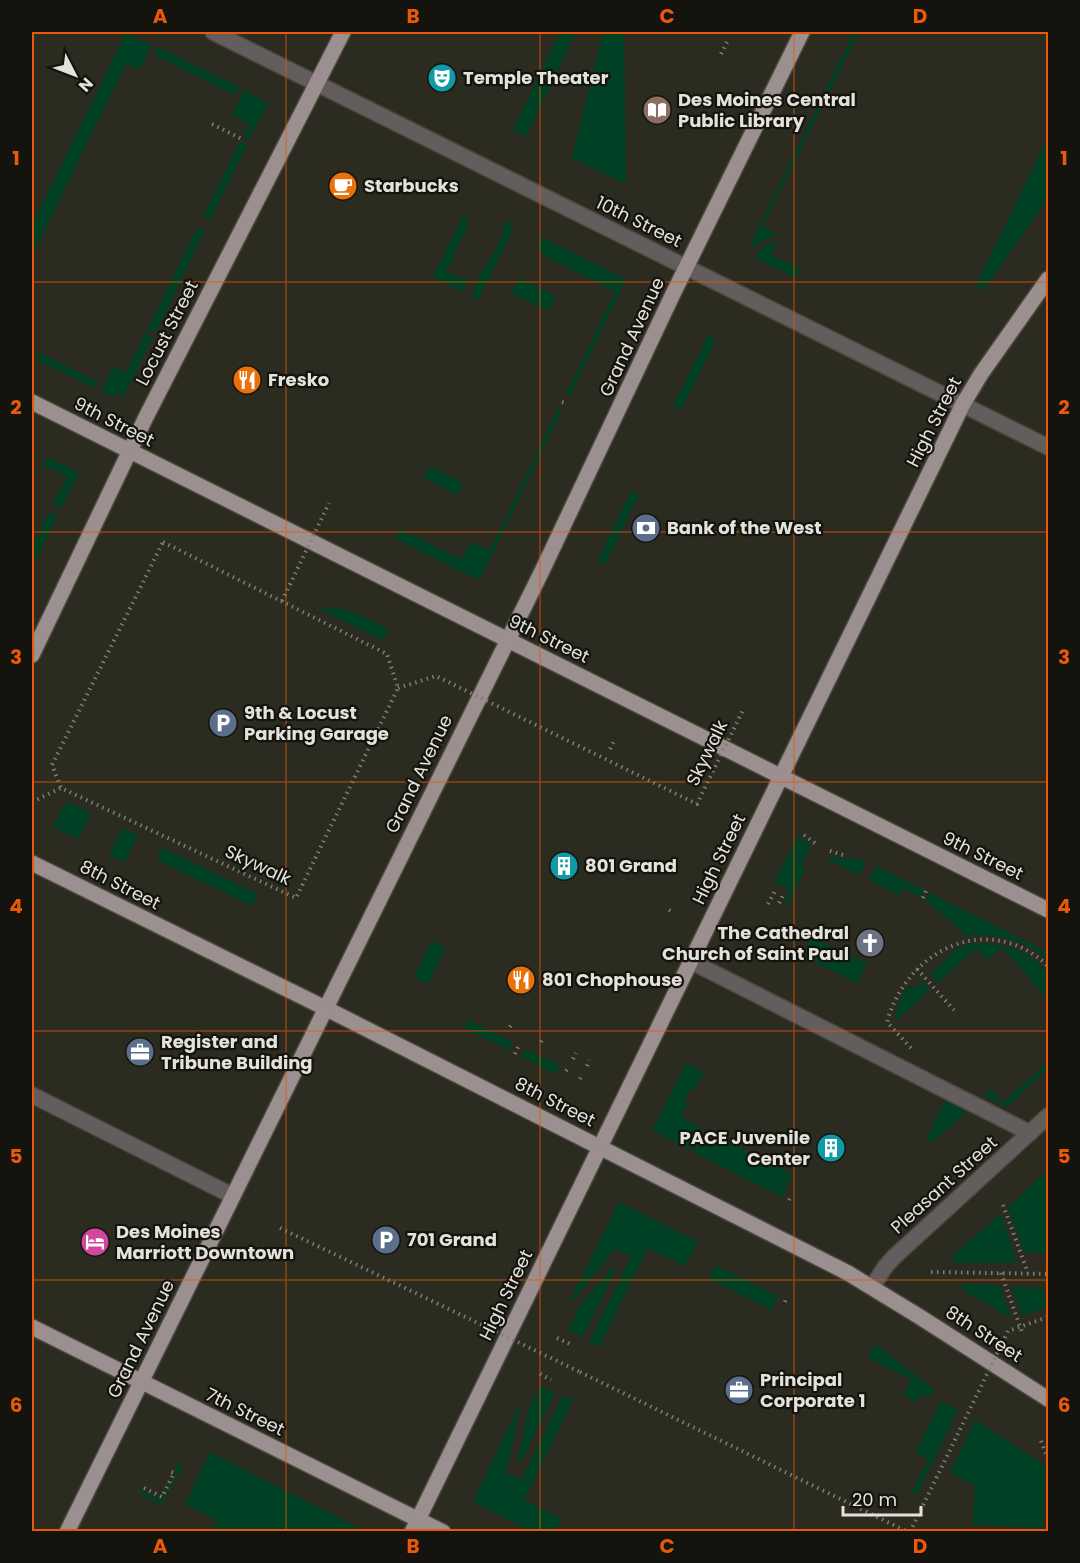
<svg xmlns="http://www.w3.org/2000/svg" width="1080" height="1563" font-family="Poppins,sans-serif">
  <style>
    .green { fill: #004125 }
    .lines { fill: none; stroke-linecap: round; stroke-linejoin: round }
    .minor-casing { stroke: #49483e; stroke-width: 18 }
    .major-casing { stroke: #49483e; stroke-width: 18 }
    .path { stroke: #7f7e75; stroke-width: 4; stroke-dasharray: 1.5 4.5; stroke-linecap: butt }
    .minor { stroke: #645d5e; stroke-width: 15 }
    .major { stroke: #9c8f90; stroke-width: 15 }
    .path-bridge { stroke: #7f7e75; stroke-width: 4; stroke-dasharray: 1.5 4.5; stroke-linecap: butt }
    .grid { fill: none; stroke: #e8590c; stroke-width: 1.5; stroke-opacity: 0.55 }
    .labels { text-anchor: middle; stroke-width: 4.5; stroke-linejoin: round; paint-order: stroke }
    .poi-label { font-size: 18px; font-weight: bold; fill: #e3e2db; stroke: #14130e; text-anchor: start }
    .street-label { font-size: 18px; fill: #e3e2db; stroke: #14130e }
    .neatline { fill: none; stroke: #e8590c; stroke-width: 2 }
    .grid-label { font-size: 20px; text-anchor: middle; font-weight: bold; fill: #e8590c }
  </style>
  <rect width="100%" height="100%" fill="#2c2b20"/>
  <g class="green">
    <path d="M560,32H576L526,136L513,130Z"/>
    <path d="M603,32H624L626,180L621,182L572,158Z"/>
    <path d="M854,32H859L762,227L777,234L754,246L750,245Z"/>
    <path d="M126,33L152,45L140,70L126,64L32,256V225Z"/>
    <path d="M158,47L239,87L235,95L154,55Z"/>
    <path d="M244,90L268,103L249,140L243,136L249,124L232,115Z"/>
    <path d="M1048,137V198L983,291L976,285Z"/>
    <path d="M240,142L247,145L210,220L203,217Z"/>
    <path d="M465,211L467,229L456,249L451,265L445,272L468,279L462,292L433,277Z"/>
    <path d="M506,219L514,228L478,300L472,298L479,276L499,244Z"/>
    <path d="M198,227L205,230L156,332L148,328Z"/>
    <path d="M541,237L626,279L570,396L566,394L615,292L541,254L537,246Z"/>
    <path d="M778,240L771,255L801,269L796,278L755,258L760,249Z"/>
    <path d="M519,277L556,296L548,311L511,293Z"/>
    <path d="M145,333L153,337L123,397L116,393L114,398L101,392L113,366L126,373Z"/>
    <path d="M708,336L716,340L681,410L673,406Z"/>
    <path d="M40,353L98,382L95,388L37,360Z"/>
    <path d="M558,409L562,410L481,577L474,578L396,539L399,528L461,559L471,542L490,550Z"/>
    <path d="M48,457L79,473L61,508L53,504L67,476L43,465Z"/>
    <path d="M430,466L463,483L457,495L424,478Z"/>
    <path d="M631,492L639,495L605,565L597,561Z"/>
    <path d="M49,512L57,516L32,568V547Z"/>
    <path d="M339,608L353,612L388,628L383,640L319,609Z"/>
    <path d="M68,802L91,813L78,839L53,827L64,805L66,806Z"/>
    <path d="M123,828L138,836L125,862L109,855Z"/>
    <path d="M797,837H801L811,846L801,867L805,869L788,905L784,903L790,890L774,883Z"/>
    <path d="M163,848L258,894L252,906L157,860Z"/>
    <path d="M831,856C846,862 853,855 866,862L860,875L829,861Z"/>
    <path d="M876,866L924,890L921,897L903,888L899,895L869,880Z"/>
    <path d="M929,893L1048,952V961C1026,940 997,933 967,936L927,901L926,899Z"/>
    <path d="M811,937L867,963L857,983L802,956Z"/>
    <path d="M432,941L446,948L428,984L414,977Z"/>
    <path d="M976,943C1006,944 1027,950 1048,972V999L1002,948L988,960L976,948L938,983L930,974L954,952L952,949Z"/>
    <path d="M922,981L930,990L897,1020L895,1017L899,1002L908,985L912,990Z"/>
    <path d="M468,1020L513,1042L509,1050L464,1028Z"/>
    <path d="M525,1049L560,1065L556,1074L521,1057Z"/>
    <path d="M1048,1062V1068L1007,1107L984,1096L991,1089L1003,1103Z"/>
    <path d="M686,1063L704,1072L694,1091L690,1089L684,1102L688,1104L681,1117L700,1127L689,1149L652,1131Z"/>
    <path d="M945,1101L967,1112L933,1142L926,1139Z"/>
    <path d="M700,1136L723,1146L726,1140L793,1175L782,1197L693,1152Z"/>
    <path d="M1048,1170V1185L1046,1186L1048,1193V1253L1024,1252L1008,1207Z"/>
    <path d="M619,1202L698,1242L685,1266L648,1248L599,1347L589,1342L631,1257L615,1249L573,1301L570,1300Z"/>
    <path d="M1001,1213L1017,1263H954L952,1257Z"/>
    <path d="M716,1265L778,1296L771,1310L709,1279Z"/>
    <path d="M612,1267L616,1269L583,1337L568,1330L580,1306Z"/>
    <path d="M961,1284L999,1285L1012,1319L963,1290Z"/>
    <path d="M1012,1287L1043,1288L1048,1307L1022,1316Z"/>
    <path d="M875,1344L934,1389L929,1398L921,1394L917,1402L904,1396L911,1379L868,1358Z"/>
    <path d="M540,1385L555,1394L521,1462L518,1461L528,1411Z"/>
    <path d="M563,1395L573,1400L524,1500L562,1519L556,1530L558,1531H532L473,1502L518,1407L520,1408L506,1473L521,1480Z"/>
    <path d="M941,1401L958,1410L917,1495L912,1492L928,1460L915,1453Z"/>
    <path d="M975,1420L1039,1461L1045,1467L1043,1529L972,1524L975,1486L950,1472Z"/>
    <path d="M210,1452L359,1528L364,1531H212L217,1520L185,1504Z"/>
    <path d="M179,1462L183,1464L162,1505L139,1494L141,1490L162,1500L176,1472L174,1471Z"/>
  </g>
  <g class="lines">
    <g class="minor-casing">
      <g id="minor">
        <path d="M213,32L1048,447"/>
        <path d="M690,961L1030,1133"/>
        <path d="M32,1095L233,1196"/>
        <path d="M872,1287L885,1267L894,1257L1048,1116"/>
      </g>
    </g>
    <g class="major-casing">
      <g id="major">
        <path d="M32,402L1048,910"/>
        <path d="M32,655L146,417L343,32"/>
        <path d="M32,863L325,1008L848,1273L920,1317L1048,1399"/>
        <path d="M32,1327L443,1532"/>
        <path d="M67,1532L542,571L672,296L802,32"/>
        <path d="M412,1532L963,404L981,374L1048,279"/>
      </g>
    </g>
    <g class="path">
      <path d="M721,54L727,42"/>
      <path d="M212,124L242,139"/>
      <path d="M562,402L566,403"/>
      <path d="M163,542L387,654L398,688L296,898L61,788L52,765Z"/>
      <path d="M610,749L615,739"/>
      <path d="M32,802L61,788"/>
      <path d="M804,835L816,844"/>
      <path d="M830,851L843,855"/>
      <path d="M923,898L926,891"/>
      <path d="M779,903L783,895"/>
      <path d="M768,904L775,891"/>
      <path d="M669,910L673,912"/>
      <path d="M917,969L954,1010"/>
      <path d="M510,1027L513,1022"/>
      <path d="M541,1042L543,1037"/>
      <path d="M911,1048L887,1022C907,949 989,910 1048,966"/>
      <path d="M515,1054L519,1045"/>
      <path d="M573,1059L576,1053"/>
      <path d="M587,1066L589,1060"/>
      <path d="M566,1071L569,1067"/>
      <path d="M580,1079L583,1074"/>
      <path d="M789,1200L792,1195"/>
      <path d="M1003,1205L1028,1273"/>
      <path d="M931,1272L1048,1274"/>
      <path d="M1001,1273L1022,1332"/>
      <path d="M785,1302L787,1297"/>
      <path d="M557,1338L570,1344"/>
      <path d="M580,1372L908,1532"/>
      <path d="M540,1374L551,1380"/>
      <path d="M1041,1441L1048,1459"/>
      <path d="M144,1488L162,1497L174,1473L171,1472"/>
      <path d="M931,1531L937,1532"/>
    </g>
    <use href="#minor" class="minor"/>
    <use href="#major" class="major"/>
    <g class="path-bridge">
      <path d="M282,601L329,503"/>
      <path d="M398,688L436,676L697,804L743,710"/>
      <path d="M280,1228L580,1372"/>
      <path d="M910,1532L1008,1331L1048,1317"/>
    </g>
  </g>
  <path class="grid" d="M286,32V1532M540,32V1532M794,32V1532M32,282H1048M32,532H1048M32,782H1048M32,1031H1048M32,1280H1048"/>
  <defs>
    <g id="theatre-disc" transform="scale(1.5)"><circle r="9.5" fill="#0f9aa8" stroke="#14130e"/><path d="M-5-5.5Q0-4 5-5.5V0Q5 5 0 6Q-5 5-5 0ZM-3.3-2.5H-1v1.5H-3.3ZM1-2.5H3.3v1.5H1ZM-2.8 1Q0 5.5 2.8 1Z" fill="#fff"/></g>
    <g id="library-disc" transform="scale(1.5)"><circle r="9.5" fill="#8d6e63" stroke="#14130e"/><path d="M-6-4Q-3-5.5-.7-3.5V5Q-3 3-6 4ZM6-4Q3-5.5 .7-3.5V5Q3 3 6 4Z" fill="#fff"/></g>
    <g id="cafe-disc" transform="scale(1.5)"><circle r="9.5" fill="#e8710a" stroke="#14130e"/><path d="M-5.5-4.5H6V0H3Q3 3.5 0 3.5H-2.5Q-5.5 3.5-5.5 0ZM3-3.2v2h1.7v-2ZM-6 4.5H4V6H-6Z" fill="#fff"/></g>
    <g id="restaurant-disc" transform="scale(1.5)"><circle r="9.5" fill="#e8710a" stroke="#14130e"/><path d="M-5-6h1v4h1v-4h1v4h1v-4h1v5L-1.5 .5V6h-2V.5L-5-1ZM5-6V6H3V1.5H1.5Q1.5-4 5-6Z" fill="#fff"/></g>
    <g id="bank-disc" transform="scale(1.5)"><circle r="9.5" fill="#5c6f8a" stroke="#14130e"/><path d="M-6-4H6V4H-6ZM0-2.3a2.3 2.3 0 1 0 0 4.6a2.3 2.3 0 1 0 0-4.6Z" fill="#fff"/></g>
    <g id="parking-disc" transform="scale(1.5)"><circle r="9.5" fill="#5c6f8a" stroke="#14130e"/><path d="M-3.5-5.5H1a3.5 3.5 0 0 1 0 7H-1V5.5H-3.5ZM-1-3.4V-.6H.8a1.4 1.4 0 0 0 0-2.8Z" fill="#fff"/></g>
    <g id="building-disc" transform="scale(1.5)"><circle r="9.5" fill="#0f9aa8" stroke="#14130e"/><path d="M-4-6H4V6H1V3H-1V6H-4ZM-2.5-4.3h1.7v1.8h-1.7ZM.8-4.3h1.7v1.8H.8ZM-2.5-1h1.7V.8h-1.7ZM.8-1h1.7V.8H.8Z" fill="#fff"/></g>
    <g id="church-disc" transform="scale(1.5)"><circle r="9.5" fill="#6b7280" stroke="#14130e"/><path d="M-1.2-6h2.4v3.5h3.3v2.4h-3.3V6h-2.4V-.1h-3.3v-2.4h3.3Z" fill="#fff"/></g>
    <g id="office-disc" transform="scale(1.5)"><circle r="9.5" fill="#5c6f8a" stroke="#14130e"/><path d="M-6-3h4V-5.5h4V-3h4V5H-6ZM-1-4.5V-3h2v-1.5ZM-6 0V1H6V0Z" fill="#fff"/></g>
    <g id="hotel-disc" transform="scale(1.5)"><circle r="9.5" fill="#d1479c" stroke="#14130e"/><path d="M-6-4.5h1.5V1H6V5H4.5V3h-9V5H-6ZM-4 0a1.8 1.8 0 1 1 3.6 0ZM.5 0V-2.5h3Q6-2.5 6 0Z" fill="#fff"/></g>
  </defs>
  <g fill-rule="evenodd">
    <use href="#theatre-disc" x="442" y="78"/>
    <use href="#library-disc" x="657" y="110"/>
    <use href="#cafe-disc" x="343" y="186"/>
    <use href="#restaurant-disc" x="247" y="380"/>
    <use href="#bank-disc" x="646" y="528"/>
    <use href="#parking-disc" x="223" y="723"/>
    <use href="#building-disc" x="564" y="866"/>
    <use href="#church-disc" x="870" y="943"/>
    <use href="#restaurant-disc" x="521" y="980"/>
    <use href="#office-disc" x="140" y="1052"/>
    <use href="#building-disc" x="831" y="1148"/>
    <use href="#parking-disc" x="386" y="1240"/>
    <use href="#hotel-disc" x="95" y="1242"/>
    <use href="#office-disc" x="739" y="1390"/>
  </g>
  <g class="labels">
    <g class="poi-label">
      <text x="463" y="84">Temple Theater</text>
      <text x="678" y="106">Des Moines Central<tspan x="678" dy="21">Public Library</tspan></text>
      <text x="364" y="192">Starbucks</text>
      <text x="268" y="386">Fresko</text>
      <text x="667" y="534">Bank of the West</text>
      <text x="244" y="719">9th &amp; Locust<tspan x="244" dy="21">Parking Garage</tspan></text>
      <text x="585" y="872">801 Grand</text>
      <text x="849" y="939" text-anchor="end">The Cathedral<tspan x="849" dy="21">Church of Saint Paul</tspan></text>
      <text x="542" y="986">801 Chophouse</text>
      <text x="161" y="1048">Register and<tspan x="161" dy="21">Tribune Building</tspan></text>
      <text x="810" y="1144" text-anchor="end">PACE Juvenile<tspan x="810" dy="21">Center</tspan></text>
      <text x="116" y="1238">Des Moines<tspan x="116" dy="21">Marriott Downtown</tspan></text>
      <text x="407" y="1246">701 Grand</text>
      <text x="760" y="1386">Principal<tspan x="760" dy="21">Corporate 1</tspan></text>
    </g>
    <g class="street-label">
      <text transform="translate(639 222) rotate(26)" y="6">10th Street</text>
      <text transform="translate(167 333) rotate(-63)" y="6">Locust Street</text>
      <text transform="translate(632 337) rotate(-65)" y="6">Grand Avenue</text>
      <text transform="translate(114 422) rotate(27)" y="6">9th Street</text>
      <text transform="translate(934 422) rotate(-63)" y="6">High Street</text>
      <text transform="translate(549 639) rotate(26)" y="6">9th Street</text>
      <text transform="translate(707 753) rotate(-64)" y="6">Skywalk</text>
      <text transform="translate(419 774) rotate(-64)" y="6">Grand Avenue</text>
      <text transform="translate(983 856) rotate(26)" y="6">9th Street</text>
      <text transform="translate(719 859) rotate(-64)" y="6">High Street</text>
      <text transform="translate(258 865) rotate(25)" y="6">Skywalk</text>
      <text transform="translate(120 885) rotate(27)" y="6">8th Street</text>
      <text transform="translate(555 1102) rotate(27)" y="6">8th Street</text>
      <text transform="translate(944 1185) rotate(-42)" y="6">Pleasant Street</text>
      <text transform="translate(506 1295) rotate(-64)" y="6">High Street</text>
      <text transform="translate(984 1334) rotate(33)" y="6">8th Street</text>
      <text transform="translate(141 1339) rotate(-64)" y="6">Grand Avenue</text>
      <text transform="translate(245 1412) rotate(26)" y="6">7th Street</text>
    </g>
  </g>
  <rect width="1080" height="1563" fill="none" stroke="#14130e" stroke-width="66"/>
  <g transform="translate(75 75) rotate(132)" stroke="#14130e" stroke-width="4.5" paint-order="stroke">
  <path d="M0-4.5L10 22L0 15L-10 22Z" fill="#e3e2db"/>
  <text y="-9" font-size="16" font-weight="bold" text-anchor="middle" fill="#e3e2db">N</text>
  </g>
  <path d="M843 1506v9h78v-9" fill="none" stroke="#e3e2db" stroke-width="3"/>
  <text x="852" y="1506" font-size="18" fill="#e3e2db" stroke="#14130e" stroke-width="4.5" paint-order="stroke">20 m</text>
  <rect x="33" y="33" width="1014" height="1497" class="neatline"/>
  <g class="grid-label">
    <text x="160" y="23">A</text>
    <text x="413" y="23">B</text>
    <text x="667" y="23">C</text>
    <text x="920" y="23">D</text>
    <text x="16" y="165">1</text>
    <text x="1064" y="165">1</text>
    <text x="16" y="414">2</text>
    <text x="1064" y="414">2</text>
    <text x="16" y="664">3</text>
    <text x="1064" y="664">3</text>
    <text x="16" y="913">4</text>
    <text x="1064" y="913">4</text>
    <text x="16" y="1163">5</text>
    <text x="1064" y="1163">5</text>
    <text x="16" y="1412">6</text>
    <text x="1064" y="1412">6</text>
    <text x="160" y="1553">A</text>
    <text x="413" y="1553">B</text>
    <text x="667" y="1553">C</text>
    <text x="920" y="1553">D</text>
  </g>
</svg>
